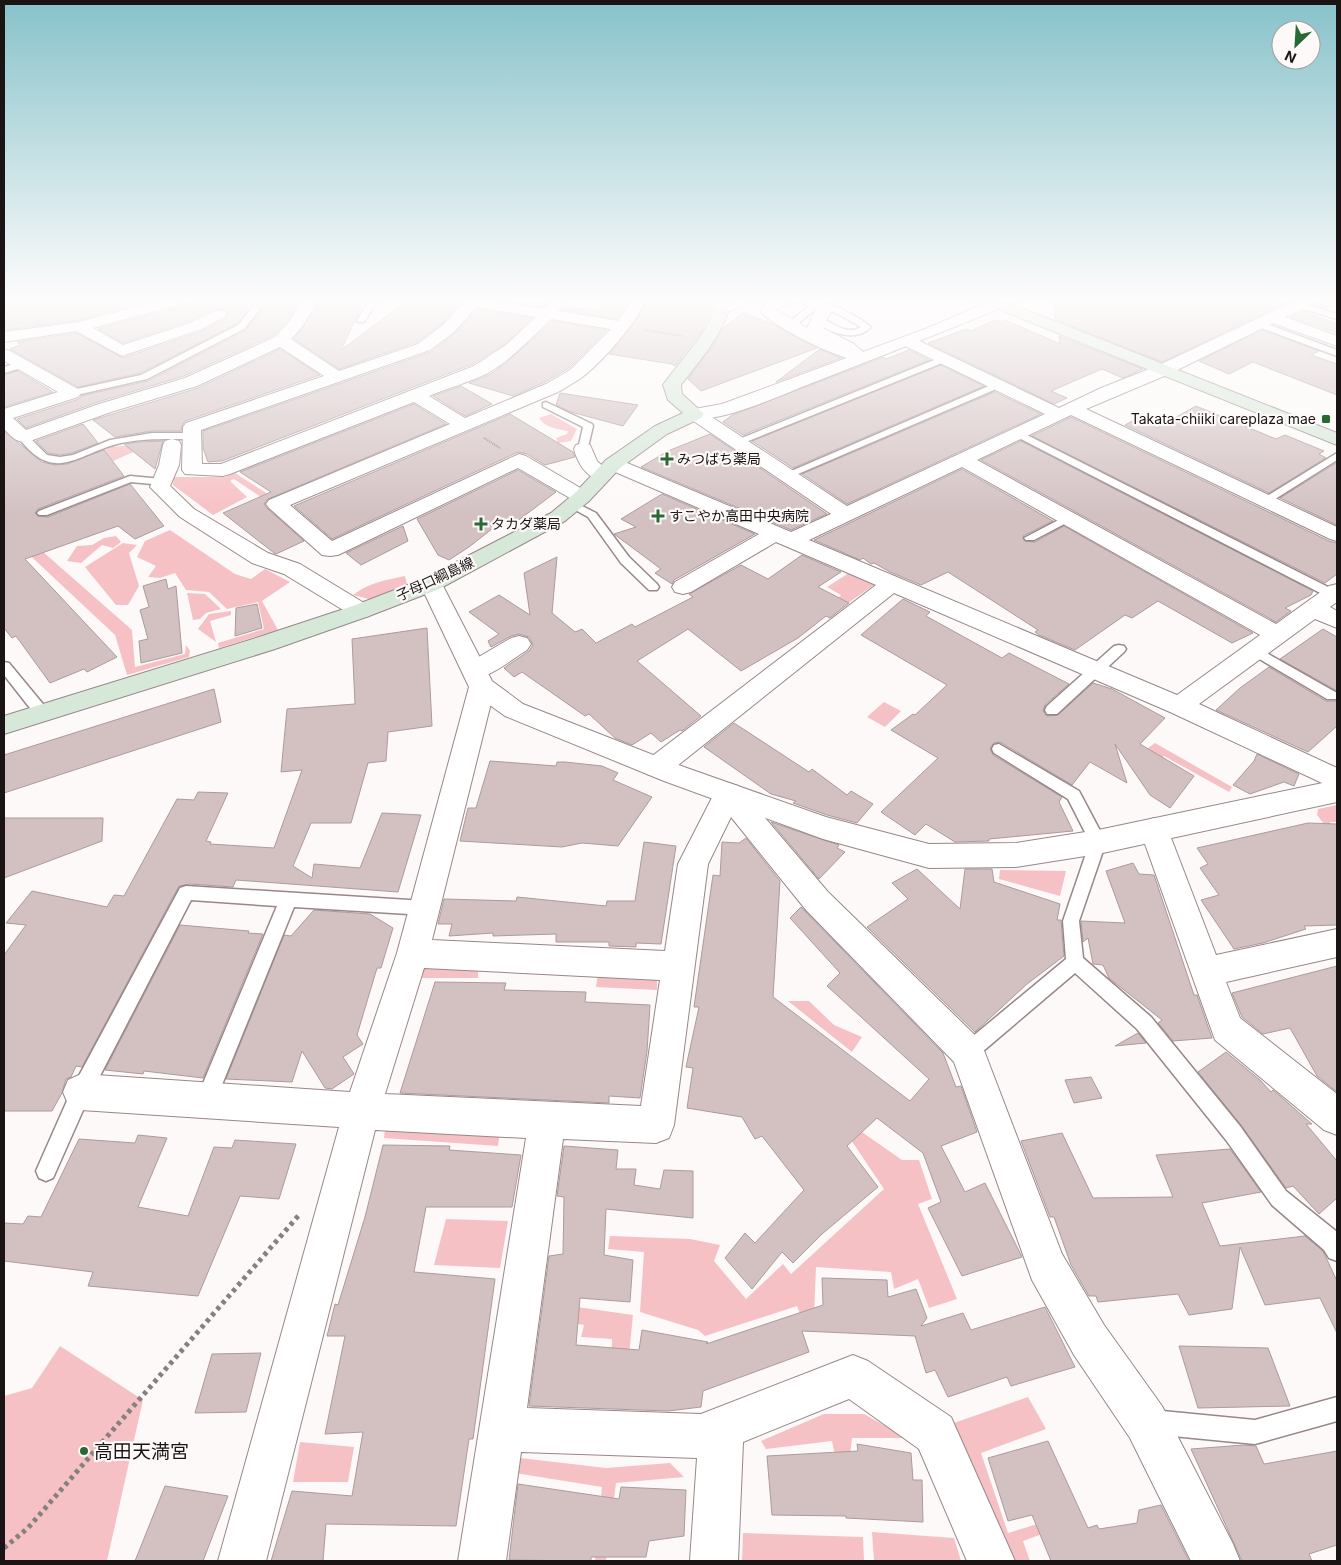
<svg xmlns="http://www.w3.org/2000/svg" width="1341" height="1565" font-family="Inter,'Noto Sans JP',sans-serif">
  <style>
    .green { fill: #f6c1c4 }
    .building { fill: #d3c1c2; stroke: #ac9b9c }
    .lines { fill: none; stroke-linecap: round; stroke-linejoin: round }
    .service-casing { stroke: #988788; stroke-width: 3 }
    .minor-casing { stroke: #988788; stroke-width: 2 }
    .tertiary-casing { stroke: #988788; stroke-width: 2 }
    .secondary-casing { stroke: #988788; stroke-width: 2 }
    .path-far1 { stroke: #868181; stroke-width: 2; stroke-dasharray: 1 1; stroke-linecap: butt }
    .path { stroke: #868181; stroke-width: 5; stroke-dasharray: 4 4; stroke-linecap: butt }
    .service { fill: #fff; fill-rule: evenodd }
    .minor { fill: #fff; fill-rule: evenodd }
    .tertiary { fill: #fff; fill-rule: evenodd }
    .secondary { fill: #d6e8d8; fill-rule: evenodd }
    .poi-dot { fill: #296933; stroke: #fdf9f9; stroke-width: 2 }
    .labels { text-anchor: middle; stroke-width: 4.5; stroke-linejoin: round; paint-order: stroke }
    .far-poi-label { font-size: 14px; fill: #1b1415; stroke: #fdf9f9; text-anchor: start }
    .far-street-label { font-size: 14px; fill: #1b1415; stroke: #fdf9f9 }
    .near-poi-label { font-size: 19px; fill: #1b1415; stroke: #fdf9f9; text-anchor: start }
  </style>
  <rect width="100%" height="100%" fill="#fdf9f9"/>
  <g class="green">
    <path d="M551,414L577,429L571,441L558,443L556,438L567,434L568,431C558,429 545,428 539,418Z"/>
    <path d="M167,442L161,449L142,448L89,472L4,501V494L46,478L44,466L83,460L112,447Z"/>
    <path d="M235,473L274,498L267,501L234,479L230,481L247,497L213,515L173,485L174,477H225Z"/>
    <path d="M4,519L20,520L34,544L132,630L135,667L185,654L186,645L190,651L189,657L127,675L115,635L4,531Z"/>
    <path d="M170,530L235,574L251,579L265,569L290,582L262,601L278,630L219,648L218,643L264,629L258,602L227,609L209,592L186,590L175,573L160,578L148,577L156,566L137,557L145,541Z"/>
    <path d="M116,536L121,542L113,548L102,545L81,563L67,561L77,546L92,545L104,538Z"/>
    <path d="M123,543L137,545L129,553L139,586L128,605H116L85,567Z"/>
    <path d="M849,573L874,585L838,610L831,606L841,595L827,587Z"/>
    <path d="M405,576L407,584L369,599L353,595C368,583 386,580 405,576Z"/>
    <path d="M187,593L205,594L221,609L206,613L200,619L193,620Z"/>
    <path d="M231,611V615L210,621L216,642L198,629L209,614Z"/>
    <path d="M884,702L901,711L885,727L867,717Z"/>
    <path d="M1155,743L1232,787L1229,792L1164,756L1159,759L1144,751Z"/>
    <path d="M1337,805V822H1330L1333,830L1328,829L1317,815L1318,809Z"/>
    <path d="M1000,870L1066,871L1060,896L999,879Z"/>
    <path d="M424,965L478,968V978H422Z"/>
    <path d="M598,974L657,977V990L596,987Z"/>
    <path d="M788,1001H809L834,1025L862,1037L852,1052Z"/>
    <path d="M385,1128L500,1131L498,1146L384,1138Z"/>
    <path d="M859,1130L902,1160H919L932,1199L918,1204L957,1299L929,1308L918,1279L894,1289L891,1272L816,1267L814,1316L804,1324L797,1306L705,1336L698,1330L640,1312L644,1252L608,1249L610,1236L690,1239L720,1245L714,1261L746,1299L783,1264L791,1274L884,1189L851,1140Z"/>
    <path d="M446,1219L508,1221L500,1268L434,1265Z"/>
    <path d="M570,1306L633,1315L628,1366L611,1370L612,1339L581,1337L584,1325L565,1322Z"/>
    <path d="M60,1346L143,1400L107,1561H4V1396L32,1388Z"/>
    <path d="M1028,1397L1046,1429L981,1453L1008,1533L1077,1512L1083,1519L1023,1541L1030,1561H1016L951,1424Z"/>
    <path d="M824,1414H864L907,1438H852L850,1457L836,1460L832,1441L766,1449L761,1441Z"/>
    <path d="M300,1442L354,1447L348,1482H293Z"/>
    <path d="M520,1458L606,1468L670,1463L684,1477L616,1483L606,1561H595L602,1487L515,1473Z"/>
    <path d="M872,1532L954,1538L961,1561H874Z"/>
    <path d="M743,1533L863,1537L864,1561H742Z"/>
  </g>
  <g class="building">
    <path d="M4,297H92L95,300L102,297H164L79,320L5,330Z"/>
    <path d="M199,297H294L297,306L288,320L274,335L184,376L98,402L26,428L17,419L79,399L81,396L148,381L245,331L262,309L252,306L237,324L140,373L78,387L10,349L20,345L17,342L76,333L123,358L203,331L225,319L228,313L224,309H213L189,321L123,343L98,329L196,302Z"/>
    <path d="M313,297H366L341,350L412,297H466L442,324L417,342L339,369L294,339L317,307Z"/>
    <path d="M499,297L546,304L543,307L486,298Z"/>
    <path d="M603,297H629L628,303L617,319L561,310L564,306L599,311Z"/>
    <path d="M648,297H702L711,301L713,306L701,332L675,366L672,364L609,354L638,318Z"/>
    <path d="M1052,297H1298L1162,362L1056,320Z"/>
    <path d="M1325,297H1337V302L1325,308L1315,305L1322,302Z"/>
    <path d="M477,309L532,318L505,344L473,364L222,461L208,462L203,448V431L431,352L456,332Z"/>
    <path d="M1303,311L1337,324V333L1290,317Z"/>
    <path d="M743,313L773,324L817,348L701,391L688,379L713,345L723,328Z"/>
    <path d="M994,320L1001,322L1005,320L1060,344L1059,336L1143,369L1123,378L1102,369L1051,391L1067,398L1054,404L928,343L966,329L971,331Z"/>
    <path d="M552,321L607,330L569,368L545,382L513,396L469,383L489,375L506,363Z"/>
    <path d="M1262,330L1319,351L1311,355L1337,364V395L1253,362L1229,374L1199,361Z"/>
    <path d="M280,349L320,375L185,421L182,426L181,431H152L115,437L93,420L198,388Z"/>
    <path d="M820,349L841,358L776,382Z"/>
    <path d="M909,350L929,360L743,435L723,422L732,415L884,357L886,359Z"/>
    <path d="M941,365L984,386L793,468L752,441Z"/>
    <path d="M18,371L53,392L4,407V375Z"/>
    <path d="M461,386L492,404L465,416L433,396Z"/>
    <path d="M995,392L1041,414L847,504L802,474Z"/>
    <path d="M560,393L638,405L623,426L571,412L556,405Z"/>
    <path d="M414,404L446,424L268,499L264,504L268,509L304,541L276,554L274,553L223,513L271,492L240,472Z"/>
    <path d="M1196,406L1276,439L1285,435L1324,451L1319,454L1326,458L1269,493L1125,425L1138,418L1157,428Z"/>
    <path d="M510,414L573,452L575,457L545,465L527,454L518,452L332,539L294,506Z"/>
    <path d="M1071,417L1329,541L1337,543V574L1325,583L1032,436Z"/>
    <path d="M83,424L98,443L72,453L60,455L48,453L36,441Z"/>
    <path d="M4,431L42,462L55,465L67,464L104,450L124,476L38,509L35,513L38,516L48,517L130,484L164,526L135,539L118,526L25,559L117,657L87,672L84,669L50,683L16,636L12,638L4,628Z"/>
    <path d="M710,434L827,514L791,530L641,467L668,451Z"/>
    <path d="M163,441L155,469L124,444L139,442Z"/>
    <path d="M1021,441L1313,591L1311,595L1285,608L1291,611L1276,622L981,460Z"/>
    <path d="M1336,463L1337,464V525L1280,498Z"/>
    <path d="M962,469L1053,521L1023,536L1025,541L1035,542L1064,526L1253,633L1232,643L1158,601L1132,618L1125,615L1075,650L1039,635L1035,632L1038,630L948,572L921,585L890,572L874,563L871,564L863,558L860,560L814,540Z"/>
    <path d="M518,470L556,492L516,522V518L507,523L502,521L469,547L449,560L438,555L417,519Z"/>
    <path d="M662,494L755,534L674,580L672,584L655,573L661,569L614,534L636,527L621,519Z"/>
    <path d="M403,526L408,541L361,565L346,553Z"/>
    <path d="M802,555L841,572L818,587L849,603L830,618L826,616L798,638L741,671L688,629L637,661L701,716L682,731L680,730L661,742L651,733L632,745L615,738L589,714L585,716L522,672L514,677L504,668L529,651L533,645L529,637L519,634L511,636L491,647L488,641L499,634L469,612L499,595L530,615L524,573L557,557L552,613L575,632L582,629L596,643L632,624L635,627L693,597L689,594L741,565L768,579Z"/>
    <path d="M166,579L168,589L176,586L182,653L141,663L139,641L148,639L140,610L149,607L143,586Z"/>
    <path d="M903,599L930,612L926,616L1002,658L1009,653L1069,684L1045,705L1043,711L1047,716L1058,715L1093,683L1112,689L1165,718L1140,744L1194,776L1170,808L1150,795L1115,744L1127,783L1090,762L1072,785L1000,742L994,743L990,748L993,755L1062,797L1059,802L1073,831L989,839V841L955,842L926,824L915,835L881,812L938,758L891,730L913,714L915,715L947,685L861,635Z"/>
    <path d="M257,604L262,628L235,636L236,608Z"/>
    <path d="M427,628L432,726L388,732L386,761L368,763L351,823H311L293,866L312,878L314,864L360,868L382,813L421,815L398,892L236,880L233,887L190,884L179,886L82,1067L76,1066L71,1077L66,1079L62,1093L52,1111H4V955L26,925L6,923L32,891L107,907L114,895L124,896L177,799L194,800L198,792L228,793L206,841L211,842L210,844L274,848L302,770L281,772L287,709L355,704L352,639Z"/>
    <path d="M1323,629L1337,637V691L1280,659Z"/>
    <path d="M1269,667L1326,701H1337V726L1308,752L1216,710L1240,688Z"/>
    <path d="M214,689L221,722L4,793V755Z"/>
    <path d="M734,723L809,772L812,769L847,795L851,791L873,804L857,823L827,815L793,803L796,801L771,794L704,747Z"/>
    <path d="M1257,754L1299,774L1294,786L1284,782L1250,794L1233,785L1254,761Z"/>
    <path d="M490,761L556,766L557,762H565L602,766L618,773L613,780L652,797L618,846L582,843L562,847L460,841L468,808H476Z"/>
    <path d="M4,818H103L102,841L4,878Z"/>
    <path d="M771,822L839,845L837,848L845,852L819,879Z"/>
    <path d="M1308,823L1337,824V925L1304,926L1306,929L1263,943L1234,949L1201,900L1219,895L1200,868L1208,864L1197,848Z"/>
    <path d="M746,838L780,881L773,997L910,1101L929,1079L827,986L840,973L790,918L801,907L943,1053L956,1087L961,1086L977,1132L941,1146L965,1192L985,1183L1022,1257L962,1276L928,1208L941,1202L923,1153L877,1118L847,1146L878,1187L822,1234L793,1263L782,1252L752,1289L725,1258L745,1233L755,1243L804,1190L762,1136L755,1139L742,1117L687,1108L693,1068L686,1067L699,1007H694L713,875L720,876L722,842L739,843Z"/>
    <path d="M644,842L676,846L661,944L636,943V947L609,946V942H556V934L493,936V933L449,936L452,924H438L444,899L516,901L517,897L606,906L607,901H635Z"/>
    <path d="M1133,863L1139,874L1154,875L1194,995H1197L1212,1038L1173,1041L1158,1023L1162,1020L1109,978L1103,965L1093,964L1088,938L1083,942L1081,921L1125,923L1106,871Z"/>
    <path d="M917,869L960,909L965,869H992L994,882L1060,904L1057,920H1061L1064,956L1027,984L975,1032L867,927L908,899L892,883Z"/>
    <path d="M314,910L370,914L393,928L381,968H377L357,1035L363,1044L343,1057L354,1074L332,1089L325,1088L302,1051L292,1082L226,1079L284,935L291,936Z"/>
    <path d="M180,925L249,931L248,933L263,934L203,1078L144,1071L143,1074L105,1070Z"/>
    <path d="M1337,966V1092L1317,1076L1290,1028L1263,1034L1242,1017L1232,993Z"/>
    <path d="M435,982L506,983L504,990L586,992L585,1002L650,1005L647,1051L640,1098L609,1096V1103L400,1093Z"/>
    <path d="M1138,1033L1146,1043L1115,1046Z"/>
    <path d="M1226,1052L1260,1080L1271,1092L1273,1090L1312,1124H1306L1337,1161V1198L1319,1214L1293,1186L1286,1188L1241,1125L1198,1072Z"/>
    <path d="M1091,1077L1102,1098L1074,1103L1065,1080Z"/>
    <path d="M1062,1133L1093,1198L1173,1197L1156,1155L1230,1149L1261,1192L1202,1203L1220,1246L1305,1236L1323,1251L1337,1281V1333L1320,1298L1265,1305L1240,1247L1232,1309L1189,1315L1178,1294L1098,1302L1096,1296H1089L1071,1265L1054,1217H1050L1021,1141Z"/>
    <path d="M138,1135L167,1138L138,1207L188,1216L214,1147L232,1148L235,1140L296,1144L279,1199L240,1196L198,1296L88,1286L93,1272L4,1261V1223L23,1224L28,1216L41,1217L79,1139L135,1143Z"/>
    <path d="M383,1145L450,1146L449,1150L521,1155L512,1207H426L414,1272L495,1279L473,1439H469L456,1526L326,1524L323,1561H271L292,1491L352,1496L363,1432L325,1434L345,1336H327L335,1304L338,1305L365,1217Z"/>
    <path d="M564,1146L618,1150L616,1169H636L634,1185L660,1189L664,1170L693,1171V1218L606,1209L604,1255L633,1260L630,1302L580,1298L576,1345L639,1350L642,1330L708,1342L706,1344L823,1305L822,1278L887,1280L888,1297L916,1289L927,1318L921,1326L963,1313L971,1330L1045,1307L1075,1367L1011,1386L1007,1377L948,1397L935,1370L926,1373L915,1336L802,1331L809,1352L703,1391L701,1407L668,1411L529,1406L549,1256L563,1254L564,1197L557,1196Z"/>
    <path d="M1179,1346L1268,1348L1290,1406L1198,1408Z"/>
    <path d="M261,1353L246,1412L195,1413L212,1354Z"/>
    <path d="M1048,1441L1088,1528L1097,1525L1099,1529L1137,1523L1139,1510L1161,1505L1189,1561H1051L1032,1515L1008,1521L988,1458Z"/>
    <path d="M857,1444L911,1453L913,1480H922L923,1522L846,1518V1516L772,1515L767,1456L858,1451Z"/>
    <path d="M1244,1445L1256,1446L1264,1464L1337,1451V1545L1309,1554L1312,1561H1242L1191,1449Z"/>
    <path d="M518,1484L619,1499L621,1487L686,1490L684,1536L649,1541L646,1557H591V1561L509,1560Z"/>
    <path d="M165,1486L228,1496L203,1561H135Z"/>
  </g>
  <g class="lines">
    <g class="service-casing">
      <g id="service">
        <path d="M372,297H380L364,322H358L357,320Z"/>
        <path d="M815,301C828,300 861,318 871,327C856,343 828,333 814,320C825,312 842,339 861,327L838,314L819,306L793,328H787V324Z"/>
        <path d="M1297,303H1303L1337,314V319L1297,307Z"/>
        <path d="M253,307L260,309L244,329L147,379L72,396L67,393L72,390L141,375L238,325Z"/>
        <path d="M1256,322H1262L1337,350V356L1256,326Z"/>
        <path d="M944,356L948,359L947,361L741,444L737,445L732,442Z"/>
        <path d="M22,362L25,363V367L4,373V367Z"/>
        <path d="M998,382L1001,383V387L791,477H783L782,475Z"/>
        <path d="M546,402L592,424L593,426L587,451L583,452L578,449L583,427L543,407V403Z"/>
        <path d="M1019,431L1336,591L1337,595L1332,598L1328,597L1015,436V432Z"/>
        <path d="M152,433H191L196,436L191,439C168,439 144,438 121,443C77,453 55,486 18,437L23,434L27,435L47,455L60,457L73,455L110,440Z"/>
        <path d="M1337,453V460L1269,503L1265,504L1259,501Z"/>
        <path d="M130,476L162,479L167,482L162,485L131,482L47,515H39L37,513L39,511Z"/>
        <path d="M574,502L596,513L629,557L657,584L659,587L657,590H649L621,563L588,517L570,507L568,505L570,503Z"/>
        <path d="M1068,515L1072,516L1074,518L1072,520L1034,540H1026L1024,538Z"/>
        <path d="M1119,645L1124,646L1126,649L1124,652L1057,714H1047L1045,710L1047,706L1114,646Z"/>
        <path d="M1256,647L1337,693V699H1327L1251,654L1249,651L1251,648Z"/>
        <path d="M4,662L9,663L47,709L49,713L47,717H37L4,675Z"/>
        <path d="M999,744L1079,791L1106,842L1079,921L1083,958L1151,1017L1240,1126L1286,1191L1337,1232V1261L1329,1258L1324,1250L1272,1205L1226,1140L1137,1029L1075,973L975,1058L968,1061L961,1058L959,1052L961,1046L1066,959L1063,921L1090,842L1068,799L994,753L992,749L994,745Z"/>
        <path d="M186,886L425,901L431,903L433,908L431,913L425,915L294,907L213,1107L206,1110L199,1107L196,1100L277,906L191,900L88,1099L53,1178L46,1181L39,1178L36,1171L74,1085L180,888Z"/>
        <path d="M1337,1397V1421L1255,1444L1152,1434L1143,1431L1140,1422L1143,1413L1152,1410L1255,1420Z"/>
      </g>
    </g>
    <g class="minor-casing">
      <g id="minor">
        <path d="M173,297H197L195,300L93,328L123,345L190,323L214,311H224L227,314L224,317L202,329L122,356L76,331L4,342V332L79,322Z"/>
        <path d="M296,297H311L315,306L301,328L291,339L339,371L418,344L443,325L469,297H484L483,299L544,309L553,297H568L558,311L618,321L630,304L631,297H646C641,319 600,364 581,378C574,383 566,387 558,392L290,505L332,541L519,454L526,456L589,493L592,497L589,501L582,503L575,501L518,468L338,555L330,556L322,555L269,508L266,504L269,500L450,424L414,402L230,474L223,476L185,474L182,470L183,427L186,423L324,376L280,347L197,386L111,412L30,441C17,444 12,437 4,429V409L58,392L4,361V349L10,351L78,389L81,393L78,397L13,418L26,430L99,404L185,378L275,337L290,321L299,306ZM476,307L536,317L506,345L474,366L221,464H202L201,430L430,350L455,331ZM551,319L611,329L570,370L546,384L465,418L429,396C448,388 470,382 488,373C512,359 531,338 551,319Z"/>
        <path d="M737,297H757L755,300L730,311H720L717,308L720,305Z"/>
        <path d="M777,297C795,297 820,292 832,308L823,328L854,344L870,358L868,361C850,366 771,326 760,311L769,301ZM800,303L816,309L807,328L776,310L787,304Z"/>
        <path d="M1303,297H1323L1321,300L1285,317L1337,336V346L1273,323L1169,374L1086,409L1337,527V541L1330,539L1071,415L977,460L1276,624L1329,586L1337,584V602L1330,607L1337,611V628L1315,619L1199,704L1337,768V790L1170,712L894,593L667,774L657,777L647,774L643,767L647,760L876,585L776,542L691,592L683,594L675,592L672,587L675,582L759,534L606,468L603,464L606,460L613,458L620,460L791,532L831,514L689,418L686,414L689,410L695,409L701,410L847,506L1045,414L901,344L899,341L901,338H913L1059,408L1101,388L1157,366ZM962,467L1260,635L1177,695L809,540Z"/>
        <path d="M172,439L179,441L181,445L179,465L170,486L194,509L268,553L300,564L369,606L373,611L369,616L361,618L353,616L284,574L252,563L180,517L150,487L159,465L163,445L165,441Z"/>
        <path d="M583,443L590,445L597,461L612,475L609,479C590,484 578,465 574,449L576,445Z"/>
        <path d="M519,636L527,638L531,644L527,650C510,660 486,683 465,677L462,671L465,665L511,638Z"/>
        <path d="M482,678L491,681L495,687L432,940L665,951L678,864L718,786L728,783L738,786L828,892L980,1040L1062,1254L1104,1325L1162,1406L1233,1544L1240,1561H1191L1130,1438L1074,1355L1032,1280L954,1062L806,910L731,817L708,864L674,1125L669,1138L656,1143L563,1139L527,1408L701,1414L853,1355L868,1361L951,1417L1015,1561H967L919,1449L849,1399L743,1442L738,1561H690L697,1458L521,1452L506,1561H458L526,1138L375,1130L266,1561H218L339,1127L81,1110L68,1104L63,1092L68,1080L81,1074L350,1092L397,953L469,687L473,681ZM424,968L660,980L641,1106L385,1094Z"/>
        <path d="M1154,818L1164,822L1168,830L1216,955L1337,929V957L1226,982L1240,1018L1337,1094V1135L1324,1130L1215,1040L1140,830L1144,822Z"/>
      </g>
    </g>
    <g class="tertiary-casing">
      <g id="tertiary">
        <path d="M1001,297H1022L1020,300C951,329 882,356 812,383C783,394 718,425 689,418L686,414L689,410L722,404L925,329Z"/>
        <path d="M431,577L439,579L442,584L492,681L523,704L684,767L826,817L929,844L1016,843L1098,830L1337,780V802L1098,854L1016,867L929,868L823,839L664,781L505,716L473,693L469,687L420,584L423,579Z"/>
      </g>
    </g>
    <g class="secondary-casing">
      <g id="secondary">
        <path d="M718,297H732C727,330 700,360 681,385L682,394L704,414L701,418L667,434L620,468L589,501L565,521L439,589L369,616L275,649L4,734V716L259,637L353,606L423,579L551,513L575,493L606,460L655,426L683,413L668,400L663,385C682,358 711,331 718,297Z"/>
        <path d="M973,297H994L1337,433V445L975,300Z"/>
      </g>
    </g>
    <g class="path-far1">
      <path d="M645,330L683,336"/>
      <path d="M484,438L500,448"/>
    </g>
    <path class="path" d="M4,1548L28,1528L299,1215"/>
    <use href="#service" class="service"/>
    <use href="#minor" class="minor"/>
    <use href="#tertiary" class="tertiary"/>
    <use href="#secondary" class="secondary"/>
  </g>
  <linearGradient id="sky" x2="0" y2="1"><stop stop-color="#87c2ca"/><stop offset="0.58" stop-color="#fefcfc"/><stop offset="1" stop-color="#fefcfc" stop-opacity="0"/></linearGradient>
  <rect width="1341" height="516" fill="url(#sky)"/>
  <g class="poi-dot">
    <rect x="1321" y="414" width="10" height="10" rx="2.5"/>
    <path d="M664.5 451.5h5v5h5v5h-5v5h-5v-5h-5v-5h5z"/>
    <path d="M655.5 508.5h5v5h5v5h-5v5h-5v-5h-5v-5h5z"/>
    <path d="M478.5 516.5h5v5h5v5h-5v5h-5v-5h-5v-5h5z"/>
    <circle cx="84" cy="1451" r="5"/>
  </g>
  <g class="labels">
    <g class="far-poi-label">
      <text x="1316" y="424" text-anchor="end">Takata-chiiki careplaza mae</text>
      <text x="677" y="464">みつばち薬局</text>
      <text x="669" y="521">すこやか高田中央病院</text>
      <text x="491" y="529">タカダ薬局</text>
    </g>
    <g class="far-street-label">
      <text transform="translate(435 579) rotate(-25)" y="5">子母口綱島線</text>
    </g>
    <g class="near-poi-label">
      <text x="94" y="1458">高田天満宮</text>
    </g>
  </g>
  <rect width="1341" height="1565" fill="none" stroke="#1b1415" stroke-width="10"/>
  <g transform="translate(1296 45) rotate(205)"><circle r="24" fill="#fdf9f9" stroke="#a39d9e"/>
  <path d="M0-4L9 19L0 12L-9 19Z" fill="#296933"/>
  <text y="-8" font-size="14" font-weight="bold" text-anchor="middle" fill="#1b1415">N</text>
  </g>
</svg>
